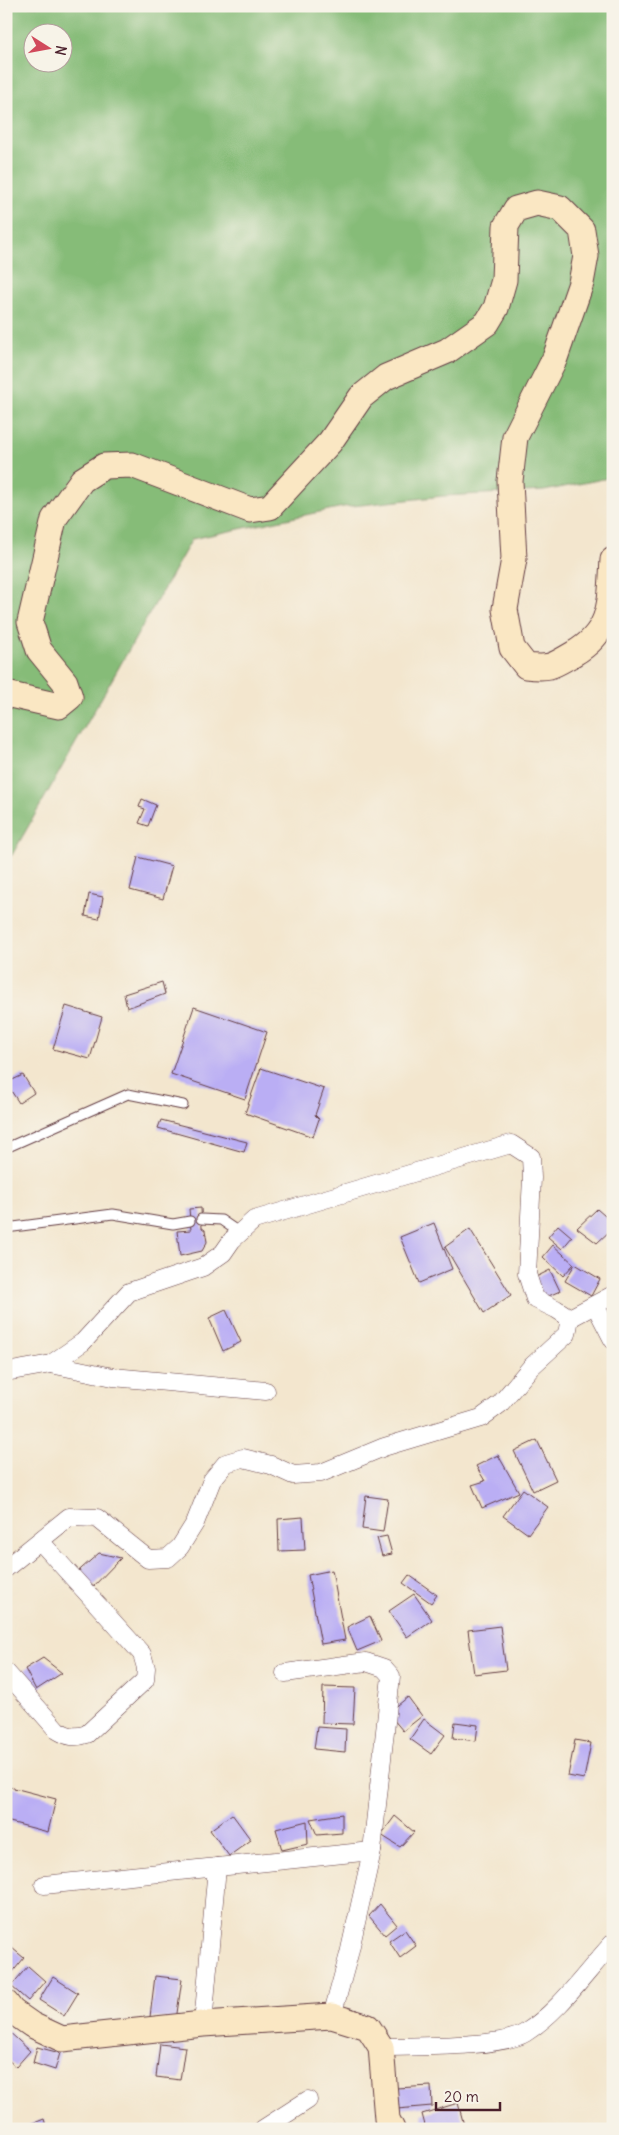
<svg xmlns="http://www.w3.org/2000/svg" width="619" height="2135" font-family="Delius,sans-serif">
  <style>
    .forest { fill: #86bc78; stroke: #686e52; fill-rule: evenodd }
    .building { fill: #baaef4 }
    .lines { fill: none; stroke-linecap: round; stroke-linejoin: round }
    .lane-casing { stroke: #633d43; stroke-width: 11 }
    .street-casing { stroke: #633d43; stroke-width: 19 }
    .secondary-casing { stroke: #633d43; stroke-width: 27 }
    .lane { stroke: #fff; stroke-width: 9 }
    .street { stroke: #fff; stroke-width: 18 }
    .secondary { stroke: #fae7c3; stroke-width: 25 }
  </style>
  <rect width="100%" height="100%" fill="#f7f3e8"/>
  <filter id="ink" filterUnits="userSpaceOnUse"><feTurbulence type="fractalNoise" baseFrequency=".02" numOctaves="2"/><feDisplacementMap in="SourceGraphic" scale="10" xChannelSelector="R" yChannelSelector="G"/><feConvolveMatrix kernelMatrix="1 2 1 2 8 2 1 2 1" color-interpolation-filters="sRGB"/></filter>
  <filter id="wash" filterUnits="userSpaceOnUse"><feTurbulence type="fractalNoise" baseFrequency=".0096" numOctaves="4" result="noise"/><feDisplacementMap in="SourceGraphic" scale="20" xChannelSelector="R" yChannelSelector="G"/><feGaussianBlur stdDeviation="1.12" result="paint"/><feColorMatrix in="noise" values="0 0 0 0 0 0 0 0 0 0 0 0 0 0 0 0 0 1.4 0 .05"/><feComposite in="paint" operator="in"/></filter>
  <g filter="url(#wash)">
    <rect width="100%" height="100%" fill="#f3e6ce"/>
    <path class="forest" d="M6,6H613V477L544,491L443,496L343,507L192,539L12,855L6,859ZM32,32H62V62H32Z"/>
    <g id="blocks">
      <g class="building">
        <path d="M142,799L156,805L148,826L139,823L145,809L139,807Z"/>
        <path d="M138,857L172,866L163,899L130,890Z"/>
        <path d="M89,894L103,897L99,919L85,916Z"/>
        <path d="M162,982L165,994L127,1008L124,994Z"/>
        <path d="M66,1006L102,1017L90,1059L53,1049Z"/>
        <path d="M194,1007L267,1032L245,1099L171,1074Z"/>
        <path d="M261,1068L324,1089L315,1115L319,1119L313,1137L245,1113Z"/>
        <path d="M23,1075L34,1093L19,1103L6,1083Z"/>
        <path d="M161,1120L247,1142L244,1152L158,1128Z"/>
        <path d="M201,1208L202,1228L205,1230L207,1242L202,1251L180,1256L177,1231L191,1230L189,1209Z"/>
        <path d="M597,1209L613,1223V1228L597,1243L577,1228Z"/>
        <path d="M434,1223L452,1269L419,1283L400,1237Z"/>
        <path d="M558,1225L572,1237L562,1249L548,1237Z"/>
        <path d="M470,1229L511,1295L484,1313L445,1247Z"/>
        <path d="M553,1245L574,1264L563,1276L543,1257Z"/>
        <path d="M575,1264L600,1279L591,1296L565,1281Z"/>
        <path d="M550,1270L560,1291L544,1298L534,1278Z"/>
        <path d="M226,1310L241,1342L223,1351L209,1318Z"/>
        <path d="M537,1440L556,1480L533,1491L514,1451Z"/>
        <path d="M498,1455L519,1492L482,1508L472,1485L485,1481L476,1466Z"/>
        <path d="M523,1489L548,1507L528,1534L503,1516Z"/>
        <path d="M366,1496L388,1499L383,1532L362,1529Z"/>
        <path d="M303,1517L305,1550L279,1551L278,1519Z"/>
        <path d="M387,1536L392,1554L382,1556L377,1538Z"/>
        <path d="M99,1553L121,1558L89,1591L73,1576Z"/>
        <path d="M332,1570L345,1640L321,1644L308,1575Z"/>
        <path d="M409,1575L437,1595L431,1603L403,1583Z"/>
        <path d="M414,1594L432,1620L407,1637L389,1611Z"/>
        <path d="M370,1616L381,1641L357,1651L347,1627Z"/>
        <path d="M500,1626L506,1670L474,1674L468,1630Z"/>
        <path d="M43,1658L62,1673L36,1690L25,1669Z"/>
        <path d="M323,1687L355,1688L353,1724L322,1723Z"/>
        <path d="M408,1697L422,1716L403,1731L388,1713Z"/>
        <path d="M424,1719L445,1735L431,1754L410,1739Z"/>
        <path d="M455,1722L478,1725L476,1741L453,1738Z"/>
        <path d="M317,1727L346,1729L345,1752L314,1749Z"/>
        <path d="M575,1740L591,1743L584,1779L568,1776Z"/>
        <path d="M6,1786L56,1799L48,1832L6,1821Z"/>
        <path d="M232,1814L251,1840L229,1856L210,1830Z"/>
        <path d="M342,1814V1833L317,1835L310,1819Z"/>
        <path d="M395,1816L414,1832L400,1847L381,1835Z"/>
        <path d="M307,1821L308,1844L282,1850L276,1829Z"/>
        <path d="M380,1904L397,1925L385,1935L369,1916Z"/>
        <path d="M405,1930L416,1946L400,1958L389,1941Z"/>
        <path d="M6,1943L24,1958L11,1974L6,1970Z"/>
        <path d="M28,1966L45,1981L28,2001L11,1986Z"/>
        <path d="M155,1976L182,1979L176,2020L150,2017Z"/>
        <path d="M53,1977L78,1993L64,2016L39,2000Z"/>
        <path d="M6,2029L30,2051L16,2067L6,2058Z"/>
        <path d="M160,2044L185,2047L180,2080L156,2077Z"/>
        <path d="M37,2047L60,2053L55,2070L33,2063Z"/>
        <path d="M431,2086L432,2106L397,2109L396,2088Z"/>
        <path d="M458,2103L465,2129H426L422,2114Z"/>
        <path d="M44,2119L47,2129H19Z"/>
        <path d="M334,2124L337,2129H325Z"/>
      </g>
    </g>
  </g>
  <g filter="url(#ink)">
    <use href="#blocks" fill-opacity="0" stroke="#633d43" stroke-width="1"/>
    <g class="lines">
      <g class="lane-casing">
        <g id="lane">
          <path d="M6,1148L128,1094L183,1105"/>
          <path d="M201,1219L221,1220L240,1233"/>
          <path d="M6,1228L113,1214L173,1224L190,1221"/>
        </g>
      </g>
      <g class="street-casing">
        <g id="street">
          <path d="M595,1305L613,1340"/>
          <path d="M570,1318L613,1295"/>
          <path d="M51,1364L113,1377L266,1391"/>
          <path d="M6,1372L51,1364L83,1342L129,1292L203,1267L223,1253L232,1240L254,1220L511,1144L531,1157L532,1178L527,1274L535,1299L556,1309L570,1318L567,1334L531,1367L500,1404L481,1418L384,1447L321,1473L293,1475L271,1465L243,1458L226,1463L212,1480L195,1523L180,1547L168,1558L148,1559L97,1518L69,1517L6,1568"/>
          <path d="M6,1672L57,1730C68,1737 75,1738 87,1734L145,1680L146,1668L142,1654L40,1541"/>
          <path d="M285,1673L366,1662L384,1668L391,1676L372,1851L349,1954L332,2016"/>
          <path d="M44,1885L372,1851"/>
          <path d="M203,2024L217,1867"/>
          <path d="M381,2047C413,2046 501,2048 525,2033C560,2011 585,1973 613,1943"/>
          <path d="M263,2129L308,2100"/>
        </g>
      </g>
      <g class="secondary-casing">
        <g id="secondary">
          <path d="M6,694L59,706L70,697L65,682L39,650L30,622L54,519L82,480L104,466L132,465L250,510L270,507L330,442L361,397L386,377L447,351L487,323L496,308L504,280L506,226L516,209L537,203L560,208L582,230L586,256L581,283L555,358L515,437L510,481L514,559L505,609L512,648L526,666C551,669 552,666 573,654C613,631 610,602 613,560"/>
          <path d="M6,2003L12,2011L32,2025L62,2039L203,2024L332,2016L368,2027L381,2047L387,2119L392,2129"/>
        </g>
      </g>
      <use href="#lane" class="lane"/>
      <use href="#street" class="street"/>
      <use href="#secondary" class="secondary"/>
    </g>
  </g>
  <rect width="619" height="2135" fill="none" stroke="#f7f3e8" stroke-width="25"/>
  <g transform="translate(48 48) rotate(101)"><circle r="24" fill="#f7f3e8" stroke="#b29e9c"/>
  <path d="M0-4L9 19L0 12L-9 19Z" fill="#d1495b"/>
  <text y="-8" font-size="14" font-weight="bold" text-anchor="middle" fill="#4a1f2b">N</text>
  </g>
  <path d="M436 2102v8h64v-8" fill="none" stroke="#4a1f2b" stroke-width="2.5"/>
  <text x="444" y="2102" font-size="15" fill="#4a1f2b" stroke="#f7f3e8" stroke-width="4" paint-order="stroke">20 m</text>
</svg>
